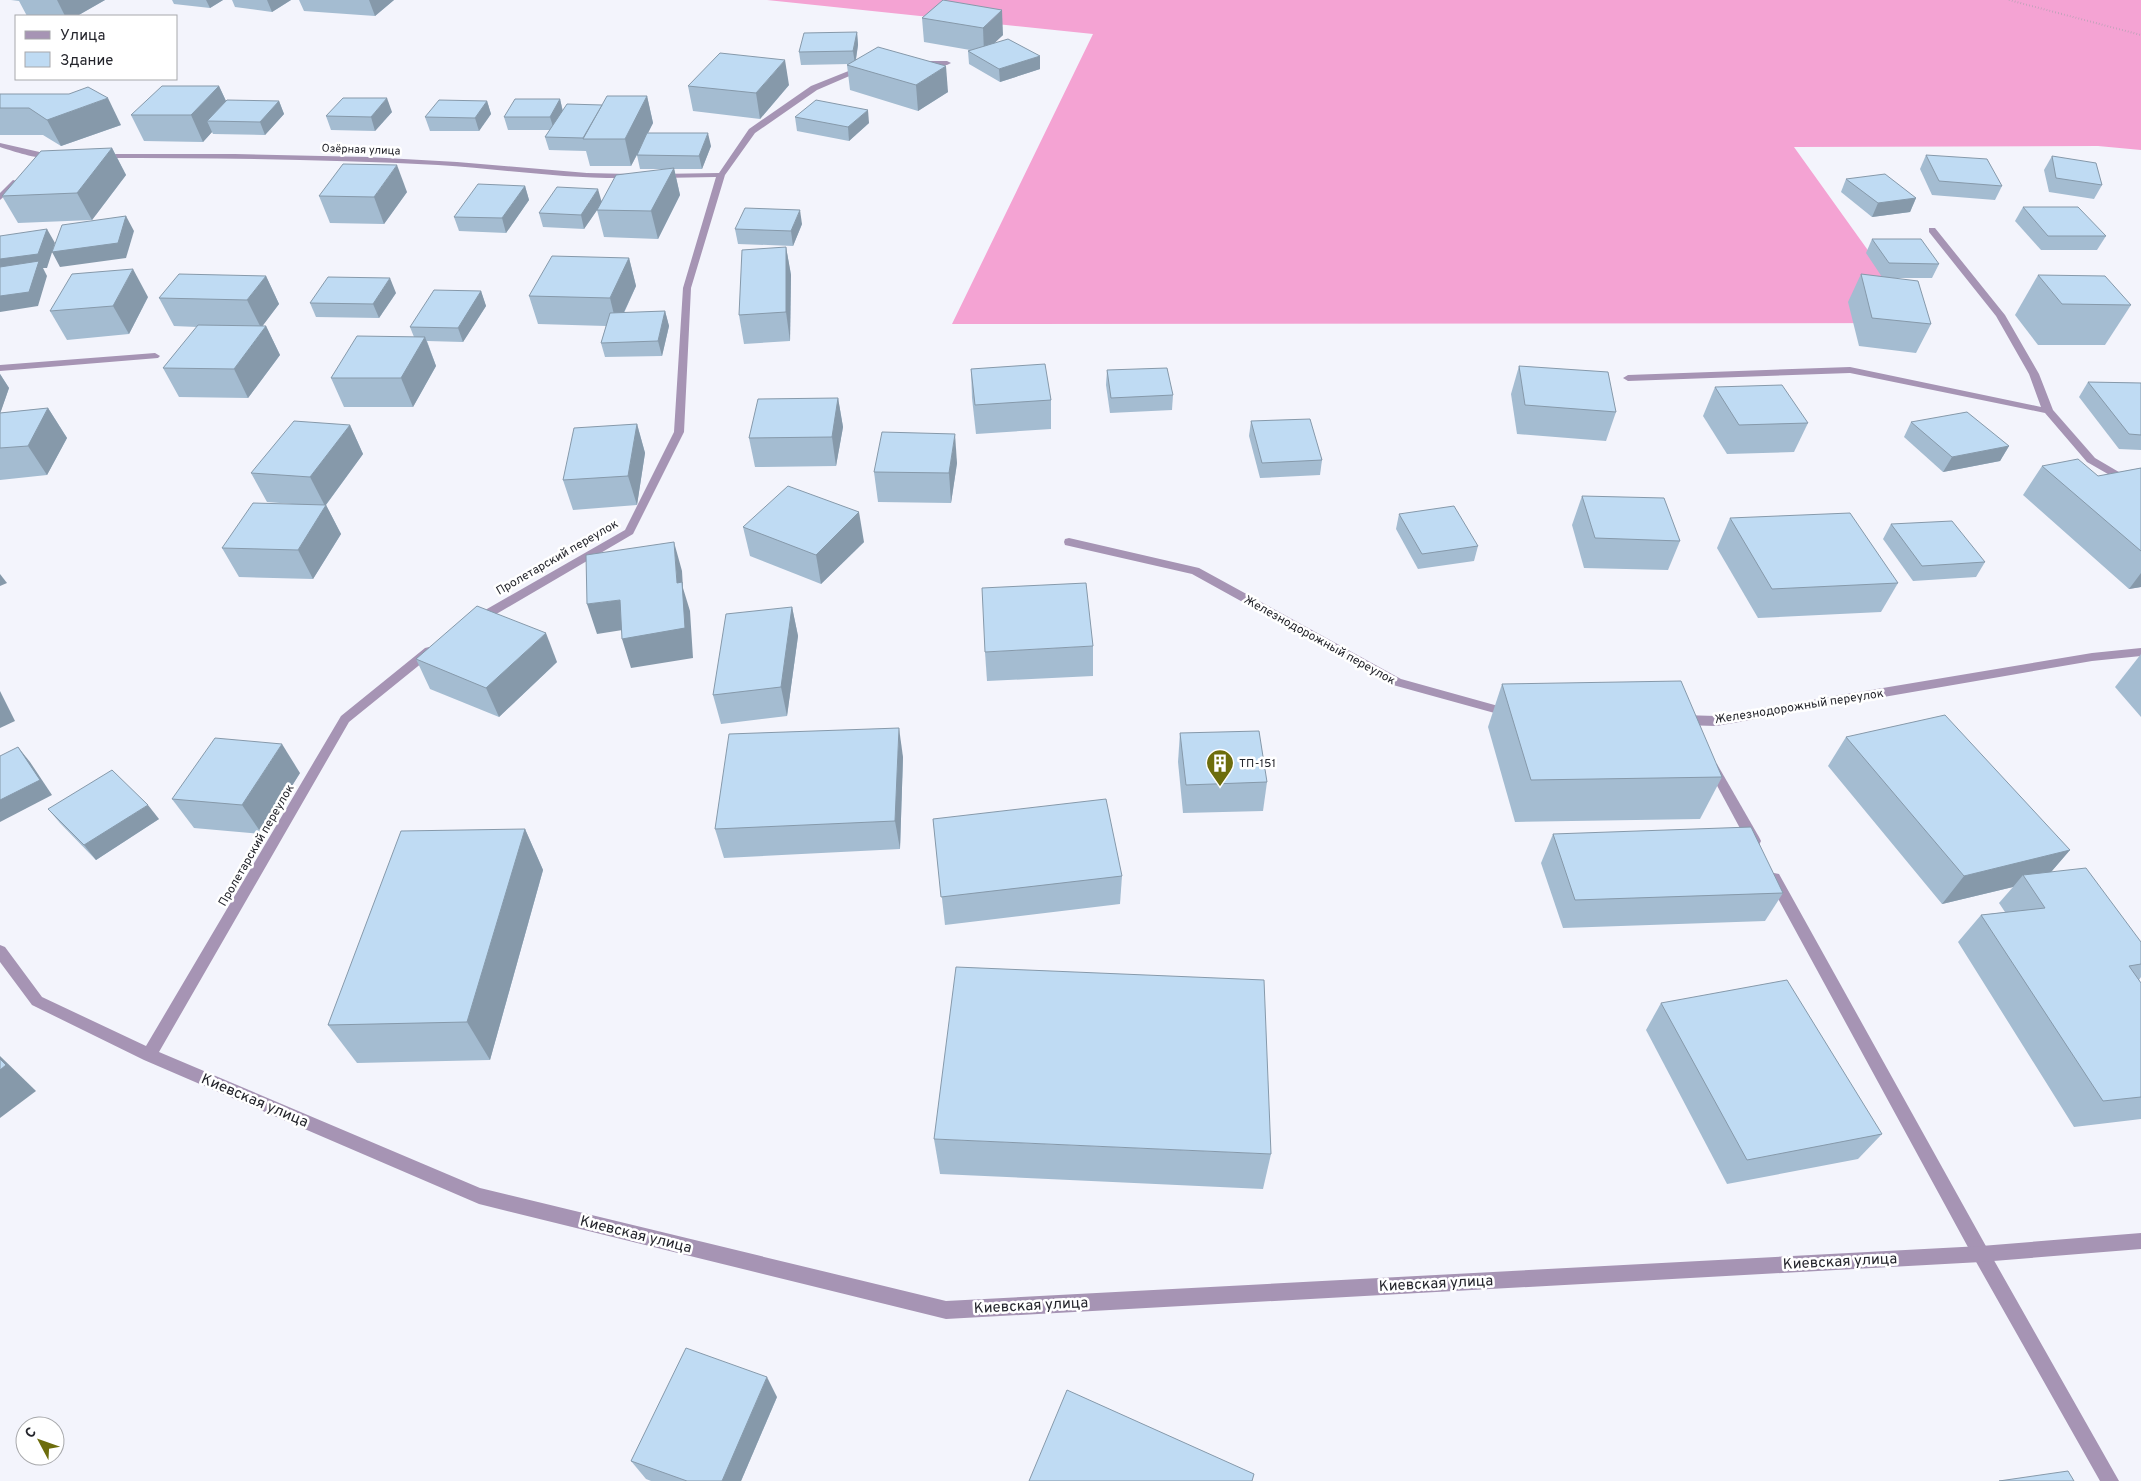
<svg xmlns="http://www.w3.org/2000/svg" width="2141" height="1481" font-family="Overpass,sans-serif">
  <style>
    .forest { fill: #f4a3d3 }
    .lines { fill: none; stroke-linecap: round; stroke-linejoin: round }
    .path { stroke: #a0a1a9; stroke-width: 2; stroke-dasharray: 0.5 2.5; stroke-linecap: butt }
    .service { fill: #a694b4; fill-rule: evenodd }
    .minor { fill: #a694b4; fill-rule: evenodd }
    .wall { fill: #a4bcd1 }
    .shaded-wall { fill: #8699aa }
    .building { fill: #bfdbf3; stroke: #8699aa }
    .labels { text-anchor: middle; stroke-width: 5; stroke-linejoin: round; paint-order: stroke }
    .far-street-label { font-size: 11px; fill: #24252c; stroke: #fff }
    .street-label { font-size: 12px; fill: #24252c; stroke: #fff }
    .poi-label { font-size: 12px; fill: #24252c; stroke: #fff; text-anchor: start }
    .near-street-label { font-size: 15px; fill: #24252c; stroke: #fff }
  </style>
  <rect width="100%" height="100%" fill="#f3f4fc"/>
  <path class="forest" d="M767,0H2141V150L2098,146L1794,147L1920,323L952,324L1093,34Z"/>
  <g class="lines">
    <path class="path" d="M2009,0L2141,35"/>
    <g class="service">
      <path d="M1929,228H1935L2005,315L2039,374L2053,410L2095,458L2141,485V493L2087,462L2045,413L1850,373L1628,381L1623,378L1628,375L1850,367L2041,407L2029,374L1996,316L1929,232Z"/>
      <path d="M155,353L160,356L158,358L0,371V365Z"/>
      <path d="M1713,762L1717,764L1759,837L1761,841L1759,845L1754,846L1749,845L1707,767L1709,764Z"/>
      <path d="M1774,873L1779,874L1987,1248L2119,1481H2100L1975,1260L1769,882L1767,878L1769,874Z"/>
    </g>
    <g class="minor">
      <path d="M915,61H947L951,63L947,65H918L914,63Z"/>
      <path d="M861,66L868,68L817,90L755,133L725,175L691,288L684,432L633,534L481,623H473L471,620L473,617L625,530L674,432L683,288L716,177L660,178H657V174L719,173L749,129L811,86Z"/>
      <path d="M0,143L57,156C46,163 13,151 0,147Z"/>
      <path d="M98,154H235L368,157L457,162L587,173L630,174L634,176L630,178C565,179 502,169 438,165C325,159 213,158 101,158L97,156Z"/>
      <path d="M13,180L20,182L0,200V193Z"/>
      <path d="M1069,538L1199,568L1401,679L1509,709L1515,713L1509,717L1393,685L1192,574L1065,545L1064,542L1065,539Z"/>
      <path d="M429,647L433,648L435,651L433,654L349,722L159,1052L480,1188L946,1301L1981,1246L2141,1233V1249L1981,1262L946,1319L479,1204L144,1060L32,1005L0,962V945L5,947L42,997L146,1046L341,716L425,648Z"/>
      <path d="M2141,648V656L2092,661L1716,726L1682,725L1678,723L1676,720L1678,717L1682,715L1716,716L2092,653Z"/>
    </g>
  </g>
  <g class="wall">
    <path d="M11,0H105L77,16H27L19,1Z"/>
    <path d="M172,0H223L210,8L174,4Z"/>
    <path d="M232,0H291L272,12L235,7Z"/>
    <path d="M299,0H394L375,16L304,11Z"/>
    <path d="M943,0L1003,35L994,43L1040,69L1000,82L969,64L968,51L970,50L924,42L922,18Z"/>
    <path d="M857,32L858,45L856,60L948,92L918,111L850,90L847,65L849,64L801,65L799,52Z"/>
    <path d="M789,85L760,119L693,111L688,86Z"/>
    <path d="M219,86L226,101H279L284,114L265,135L213,134L212,132L203,142L144,141L131,115Z"/>
    <path d="M0,94L121,125L61,146L43,135H0Z"/>
    <path d="M647,96L653,123L648,133L711,146L702,169H674L680,195L658,239L604,237L597,210L584,229L543,227L539,213L601,201L666,169H640L637,155L631,166H590L586,151L549,150L545,137L550,130H508L504,117L560,99L563,111L602,105Z"/>
    <path d="M487,101L491,114L479,131H430L425,117Z"/>
    <path d="M392,112L375,131L331,130L326,116Z"/>
    <path d="M795,117L869,123L849,141L797,131Z"/>
    <path d="M112,148L126,175L92,220L18,223L2,196Z"/>
    <path d="M1926,155L2002,186L1995,200L1932,195L1920,169Z"/>
    <path d="M2052,156L2102,185L2094,199L2049,192L2044,170Z"/>
    <path d="M1846,179L1916,198L1910,212L1872,217L1841,192Z"/>
    <path d="M525,186L529,200L506,233L459,231L454,217Z"/>
    <path d="M407,192L384,224L330,223L319,196Z"/>
    <path d="M2023,207L2106,236L2097,250H2041L2015,221Z"/>
    <path d="M802,224L793,246L738,244L735,229Z"/>
    <path d="M1872,239L1939,264L1932,278H1890L1931,324L1916,353L1859,346L1848,302L1861,274L1882,277L1866,253Z"/>
    <path d="M786,247L791,275L790,341L744,344L739,315Z"/>
    <path d="M629,258L636,286L624,313L665,311L669,326L662,356L605,357L601,343L606,326L538,324L529,296Z"/>
    <path d="M2038,275L2131,305L2105,345H2038L2015,315Z"/>
    <path d="M266,276L279,304L262,326H266L280,355L248,398L179,397L163,368L197,327L174,326L159,298Z"/>
    <path d="M481,291L486,306L463,342L427,341L436,366L413,407H344L331,378L414,337L410,327Z"/>
    <path d="M396,293L379,318L316,317L310,303Z"/>
    <path d="M148,297L129,334L67,340L50,311Z"/>
    <path d="M1519,366L1616,412L1606,441L1517,434L1511,394Z"/>
    <path d="M971,369L1051,400V429L976,434L972,398Z"/>
    <path d="M1107,370L1173,395L1172,410L1110,413L1106,385Z"/>
    <path d="M0,374L9,388L0,413L48,408L67,438L47,475L0,480Z"/>
    <path d="M2088,382L2141,383V450L2119,449L2079,397Z"/>
    <path d="M1715,387L1808,423L1794,452L1727,454L1703,416Z"/>
    <path d="M838,398L843,427L836,466L755,467L749,438Z"/>
    <path d="M1251,421L1322,460L1320,475L1260,478L1249,436Z"/>
    <path d="M1911,422L2009,446L2000,461L1943,472L1904,437Z"/>
    <path d="M637,424L645,453L637,505L573,510L563,480Z"/>
    <path d="M350,425L363,454L326,505L341,534L313,579L239,577L222,548L292,504L267,502L251,473Z"/>
    <path d="M957,463L951,503L878,502L874,472Z"/>
    <path d="M2042,466L2098,476L2141,468V587L2129,589L2023,495Z"/>
    <path d="M1582,496L1680,541L1668,570L1584,568L1572,525Z"/>
    <path d="M1399,514L1478,546L1474,561L1418,569L1396,529Z"/>
    <path d="M1730,518L1898,583L1881,612L1758,618L1717,548Z"/>
    <path d="M1891,524L1985,562L1976,577L1913,581L1883,539Z"/>
    <path d="M743,527L864,542L821,584L750,556Z"/>
    <path d="M792,607L798,636L787,716L721,724L713,695Z"/>
    <path d="M1093,646V676L987,681L985,652Z"/>
    <path d="M2141,654V717L2115,687Z"/>
    <path d="M416,659L557,662L499,717L430,689Z"/>
    <path d="M1502,684L1722,777L1700,819L1515,822L1488,727Z"/>
    <path d="M1180,733L1267,782L1263,811L1183,813L1178,762Z"/>
    <path d="M1846,737L2070,850L2051,872L2141,942V977L2139,980L2141,983V1119L2074,1127L1958,942L1981,915L2005,912L1999,903L2013,887L1942,904L1828,766Z"/>
    <path d="M903,757L900,849L724,858L715,829Z"/>
    <path d="M300,773L262,834L194,828L172,799Z"/>
    <path d="M48,809L159,819L96,860L60,823Z"/>
    <path d="M933,819L1122,876L1120,904L945,925Z"/>
    <path d="M525,829L543,870L490,1060L357,1063L328,1025Z"/>
    <path d="M1553,834L1783,893L1765,921L1563,928L1541,863Z"/>
    <path d="M1661,1003L1882,1134L1858,1159L1727,1184L1646,1030Z"/>
    <path d="M934,1139L1271,1154L1263,1189L940,1174Z"/>
    <path d="M777,1397L741,1481H651L646,1479L631,1461Z"/>
  </g>
  <g class="shaded-wall">
    <path d="M57,0H105L77,16H65Z"/>
    <path d="M206,0H223L210,8Z"/>
    <path d="M267,0H291L272,12Z"/>
    <path d="M369,0H394L375,16Z"/>
    <path d="M1002,10L1003,35L984,53L983,28Z"/>
    <path d="M857,32L858,45L855,64L853,51Z"/>
    <path d="M1040,56V69L1000,82L999,69Z"/>
    <path d="M785,60L789,85L760,119L756,93Z"/>
    <path d="M946,66L948,92L918,111L916,85Z"/>
    <path d="M219,86L231,112L207,121L212,132L203,142L191,115Z"/>
    <path d="M647,96L653,123L631,166L625,139Z"/>
    <path d="M108,98L121,125L61,146L47,120Z"/>
    <path d="M387,98L392,112L375,131L371,117Z"/>
    <path d="M560,99L563,113L554,130L550,117Z"/>
    <path d="M279,101L284,114L265,135L260,122Z"/>
    <path d="M487,101L491,114L479,131L475,118Z"/>
    <path d="M868,110L869,123L849,141L848,127Z"/>
    <path d="M708,133L711,146L702,169L699,156Z"/>
    <path d="M112,148L126,175L92,220L77,193Z"/>
    <path d="M397,165L407,192L384,224L374,197Z"/>
    <path d="M674,168L680,195L658,239L651,211Z"/>
    <path d="M525,186L529,200L506,233L502,218Z"/>
    <path d="M598,189L602,203L584,229L581,215Z"/>
    <path d="M1916,198L1910,212L1872,217L1878,203Z"/>
    <path d="M800,210L802,224L793,246L791,231Z"/>
    <path d="M126,216L134,231L126,258L60,267L52,252Z"/>
    <path d="M47,229L55,243L47,268H43L47,276L38,306L0,312V259Z"/>
    <path d="M786,247L791,275L790,341L786,312Z"/>
    <path d="M629,258L636,286L617,327L610,298Z"/>
    <path d="M133,269L148,297L129,334L113,306Z"/>
    <path d="M266,276L279,304L261,328L247,300Z"/>
    <path d="M390,278L396,293L379,318L373,304Z"/>
    <path d="M481,291L486,306L463,342L458,328Z"/>
    <path d="M665,311L669,326L662,356L658,341Z"/>
    <path d="M266,326L280,355L248,398L234,369Z"/>
    <path d="M425,337L436,366L413,407L401,378Z"/>
    <path d="M0,374L9,388L0,414Z"/>
    <path d="M838,398L843,427L836,466L832,437Z"/>
    <path d="M48,408L67,438L47,475L28,446Z"/>
    <path d="M637,424L645,453L637,505L628,476Z"/>
    <path d="M350,425L363,454L325,506L310,477Z"/>
    <path d="M955,434L957,463L951,503L949,473Z"/>
    <path d="M2009,446L2000,461L1943,472L1952,457Z"/>
    <path d="M326,505L341,534L313,579L298,550Z"/>
    <path d="M859,512L864,542L821,584L816,555Z"/>
    <path d="M674,542L682,571L683,588L690,611L693,658L631,668L622,639L677,583Z"/>
    <path d="M2141,573V587L2129,589Z"/>
    <path d="M0,574L7,583L0,586Z"/>
    <path d="M620,600L629,629L597,634L587,604Z"/>
    <path d="M792,607L798,636L787,716L781,687Z"/>
    <path d="M546,633L557,662L499,717L486,688Z"/>
    <path d="M0,691L15,721L0,728Z"/>
    <path d="M899,728L903,757L900,849L895,821Z"/>
    <path d="M282,744L300,773L262,834L242,805Z"/>
    <path d="M18,747L30,762L52,795L0,822V800Z"/>
    <path d="M148,805L159,819L96,860L84,845Z"/>
    <path d="M525,829L543,870L490,1060L467,1022Z"/>
    <path d="M2070,850L2045,879L2023,875L2013,887L1942,904L1964,876Z"/>
    <path d="M0,1056L36,1091L0,1118Z"/>
    <path d="M767,1377L777,1397L741,1481H722Z"/>
  </g>
  <g class="building">
    <path d="M943,0L1002,10L983,28L922,18Z"/>
    <path d="M857,32L853,51L799,52L804,33Z"/>
    <path d="M1008,39L1040,56L999,69L968,51Z"/>
    <path d="M878,47L946,66L916,85L847,65Z"/>
    <path d="M720,53L785,60L756,93L688,86Z"/>
    <path d="M162,86H219L191,115H131Z"/>
    <path d="M88,87L108,98L47,120L29,108H0V94H69Z"/>
    <path d="M607,96H647L625,139H583Z"/>
    <path d="M343,98H387L371,117L326,116Z"/>
    <path d="M515,99H560L550,117H504Z"/>
    <path d="M227,100L279,101L260,122L207,121Z"/>
    <path d="M439,100L487,101L475,118L425,117Z"/>
    <path d="M816,100L868,110L848,127L795,117Z"/>
    <path d="M567,104L602,105L583,138L545,137Z"/>
    <path d="M647,133H708L699,156L637,155Z"/>
    <path d="M112,148L77,193L2,196L41,151Z"/>
    <path d="M1926,155L1987,159L2002,186L1939,181Z"/>
    <path d="M2052,156L2096,163L2102,185L2056,178Z"/>
    <path d="M343,164L397,165L374,197L319,196Z"/>
    <path d="M674,168L651,211L597,210L616,175Z"/>
    <path d="M1885,174L1916,198L1878,203L1846,179Z"/>
    <path d="M478,184L525,186L502,218L454,217Z"/>
    <path d="M557,187L598,189L581,215L539,213Z"/>
    <path d="M2023,207H2078L2106,236H2048Z"/>
    <path d="M745,208L800,210L791,231L735,229Z"/>
    <path d="M126,216L118,243L52,252L62,225Z"/>
    <path d="M47,229L38,254L0,259V236Z"/>
    <path d="M1872,239H1921L1939,264L1889,263Z"/>
    <path d="M786,247V312L739,315L742,250Z"/>
    <path d="M552,256L629,258L610,298L529,296Z"/>
    <path d="M39,261L29,292L0,296V267Z"/>
    <path d="M133,269L113,306L50,311L72,274Z"/>
    <path d="M179,274L266,276L247,300L159,298Z"/>
    <path d="M1861,274L1918,281L1931,324L1872,318Z"/>
    <path d="M2038,275L2105,276L2131,305L2062,304Z"/>
    <path d="M328,277L390,278L373,304L310,303Z"/>
    <path d="M434,290L481,291L458,328L410,327Z"/>
    <path d="M665,311L658,341L601,343L610,313Z"/>
    <path d="M198,325L266,326L234,369L163,368Z"/>
    <path d="M357,336L425,337L401,378H331Z"/>
    <path d="M1045,364L1051,400L975,405L971,369Z"/>
    <path d="M1519,366L1608,372L1616,412L1525,405Z"/>
    <path d="M1167,368L1173,395L1111,398L1107,370Z"/>
    <path d="M2088,382L2141,383V435L2129,434Z"/>
    <path d="M1782,385L1808,423L1739,425L1715,387Z"/>
    <path d="M838,398L832,437L749,438L758,399Z"/>
    <path d="M48,408L28,446L0,448V413Z"/>
    <path d="M1967,412L2009,446L1952,457L1911,422Z"/>
    <path d="M1310,419L1322,460L1262,463L1251,421Z"/>
    <path d="M294,421L350,425L310,477L251,473Z"/>
    <path d="M637,424L628,476L563,480L574,428Z"/>
    <path d="M882,432L955,434L949,473L874,472Z"/>
    <path d="M2078,459L2098,476L2141,468V551L2042,466Z"/>
    <path d="M788,486L859,512L816,555L743,527Z"/>
    <path d="M1582,496L1664,498L1680,541L1595,538Z"/>
    <path d="M253,503L326,505L298,550L222,548Z"/>
    <path d="M1454,506L1478,546L1422,554L1399,514Z"/>
    <path d="M1850,513L1898,583L1772,589L1730,518Z"/>
    <path d="M1952,521L1985,562L1922,566L1891,524Z"/>
    <path d="M674,542L677,583L682,582L685,628L622,639L620,600L587,604L586,555Z"/>
    <path d="M1086,583L1093,646L985,652L982,588Z"/>
    <path d="M477,606L546,633L486,688L416,659Z"/>
    <path d="M792,607L781,687L713,695L726,614Z"/>
    <path d="M1681,681L1722,777L1531,780L1502,684Z"/>
    <path d="M1945,715L2070,850L1964,876L1846,737Z"/>
    <path d="M899,728L895,821L715,829L729,734Z"/>
    <path d="M1259,731L1267,782L1186,785L1180,733Z"/>
    <path d="M215,738L282,744L242,805L172,799Z"/>
    <path d="M18,747L40,780L0,800V756Z"/>
    <path d="M112,770L148,805L84,845L48,809Z"/>
    <path d="M1106,799L1122,876L941,897L933,819Z"/>
    <path d="M1751,827L1783,893L1575,900L1553,834Z"/>
    <path d="M525,829L467,1022L328,1025L401,831Z"/>
    <path d="M2086,868L2141,942V964L2129,966L2141,983V1097L2103,1101L1981,915L2045,908L2023,875Z"/>
    <path d="M956,967L1264,980L1271,1154L934,1139Z"/>
    <path d="M1787,980L1882,1134L1747,1160L1661,1003Z"/>
    <path d="M0,1059L6,1065L0,1070Z"/>
    <path d="M686,1348L767,1377L722,1481H687L631,1461Z"/>
    <path d="M1067,1390L1254,1474L1252,1481H1029Z"/>
    <path d="M2068,1471L2074,1481H1999Z"/>
  </g>
  <defs>
    <g id="building-pin" transform="scale(1.4375)"><path d="M0 17L-7.5 6A9.5 9.5 0 1 1 7.5 6Z" fill="#6d6d0c" stroke="#fff"/><path d="M-4-6H4V6H1V3H-1V6H-4ZM-2.5-4.3h1.7v1.8h-1.7ZM.8-4.3h1.7v1.8H.8ZM-2.5-1h1.7V.8h-1.7ZM.8-1h1.7V.8H.8Z" fill="#fff"/></g>
  </defs>
  <g fill-rule="evenodd">
    <use href="#building-pin" x="1220" y="763"/>
  </g>
  <g class="labels">
    <g class="far-street-label">
      <text transform="translate(361 149) rotate(2)" y="4">Озёрная улица</text>
    </g>
    <g class="street-label">
      <text transform="translate(557 557) rotate(-30)" y="4">Пролетарский переулок</text>
      <text transform="translate(1320 640) rotate(29)" y="4">Железнодорожный переулок</text>
      <text transform="translate(1799 706) rotate(-9)" y="4">Железнодорожный переулок</text>
      <text transform="translate(256 845) rotate(-60)" y="4">Пролетарский переулок</text>
    </g>
    <g class="poi-label">
      <text x="1239" y="767">ТП-151</text>
    </g>
    <g class="near-street-label">
      <text transform="translate(255 1100) rotate(23)" y="5">Киевская улица</text>
      <text transform="translate(636 1234) rotate(14)" y="5">Киевская улица</text>
      <text transform="translate(1840 1261) rotate(-3)" y="5">Киевская улица</text>
      <text transform="translate(1436 1283) rotate(-3)" y="5">Киевская улица</text>
      <text transform="translate(1031 1305) rotate(-3)" y="5">Киевская улица</text>
    </g>
  </g>
  <rect x="15" y="15" width="162" height="65" fill="#ffffff" stroke="#a7a8ab"/>
  <rect x="25" y="31" width="25" height="8" fill="#a694b4" stroke="#a7a8ab"/>
  <text x="60" y="40" font-size="15" fill="#24252c">Улица</text>
  <rect x="25" y="52" width="25" height="15" fill="#bfdbf3" stroke="#a7a8ab"/>
  <text x="60" y="65" font-size="15" fill="#24252c">Здание</text>
  <g transform="translate(40 1441) rotate(311)"><circle r="24" fill="#ffffff" stroke="#a7a8ab"/>
  <path d="M0-4L9 19L0 12L-9 19Z" fill="#6d6d0c"/>
  <text y="-8" font-size="14" font-weight="bold" text-anchor="middle" fill="#24252c">С</text>
  </g>
</svg>
